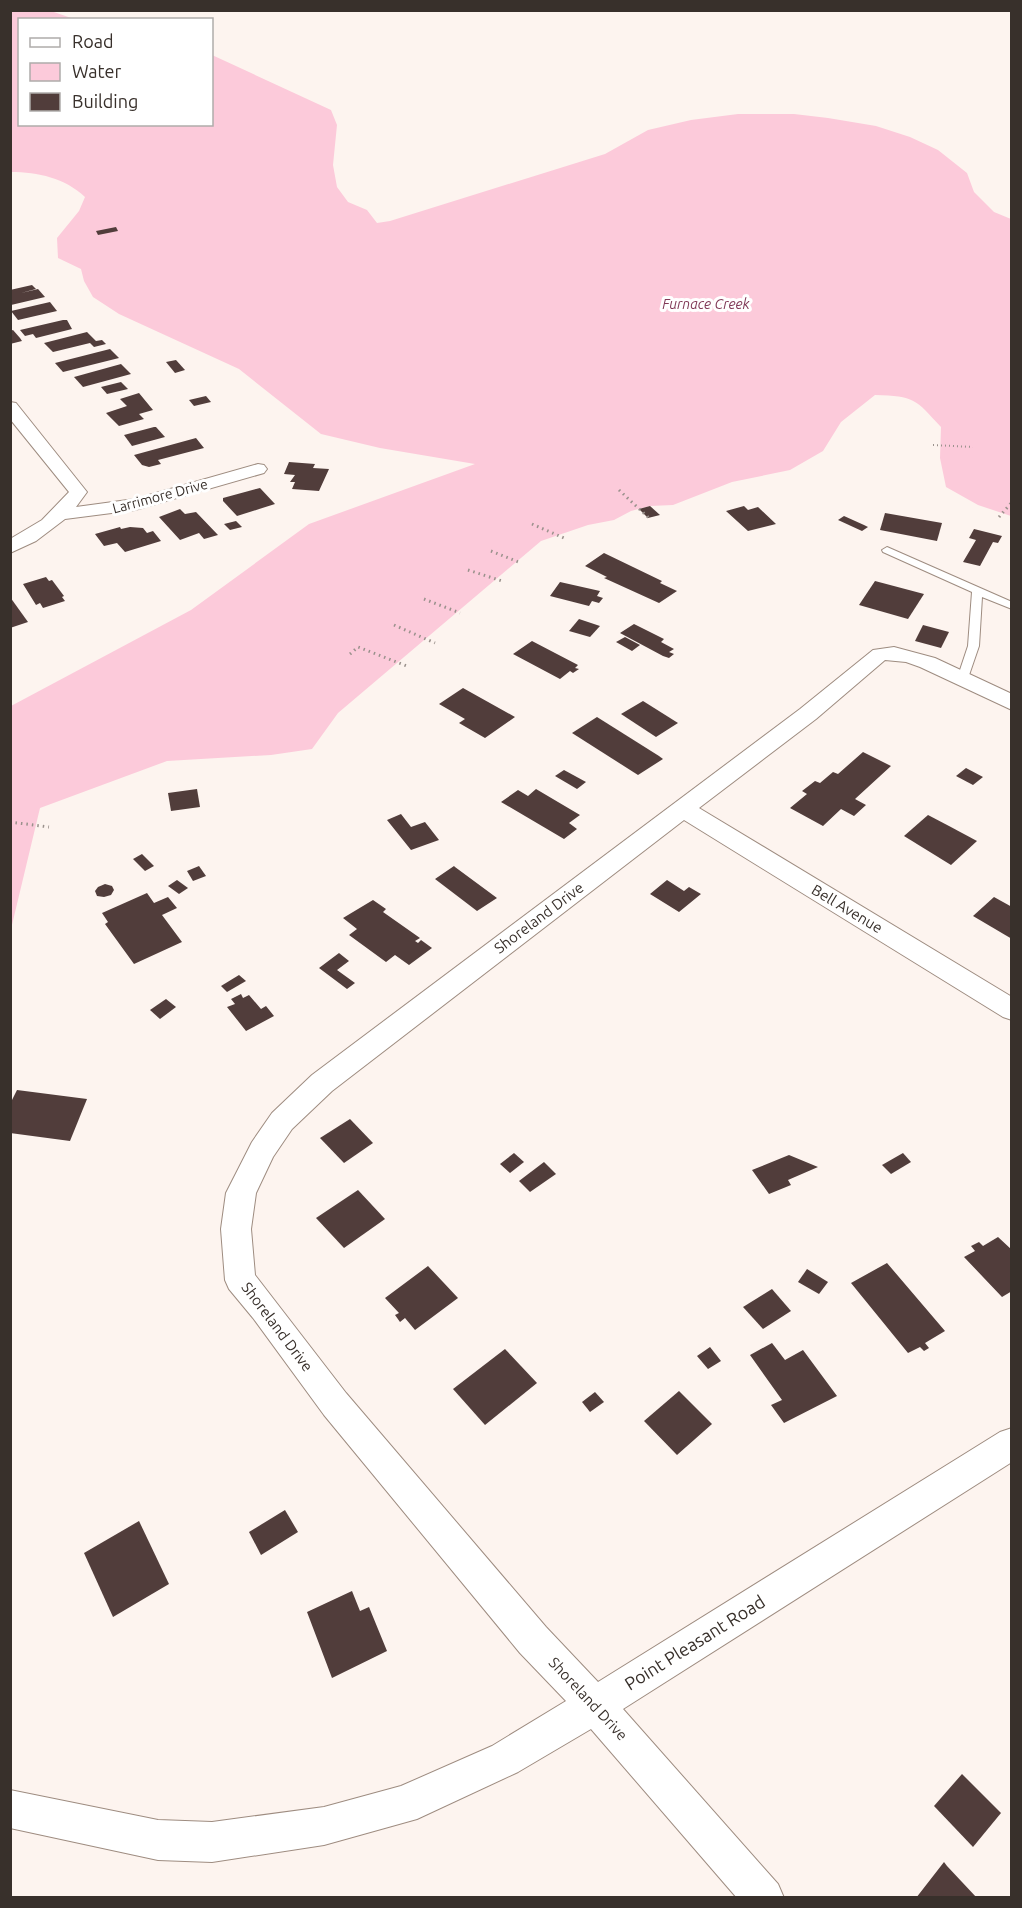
<svg xmlns="http://www.w3.org/2000/svg" width="1022" height="1908" font-family="Ubuntu,sans-serif">
  <style>
    .water { fill: #fccada }
    .building { fill: #513d3b }
    .lines { fill: none; stroke-linecap: round; stroke-linejoin: round }
    .service-casing { stroke: #9e8c80; stroke-width: 2 }
    .minor-casing { stroke: #9e8c80; stroke-width: 2 }
    .path-far1 { stroke: #9a918c; stroke-width: 2; stroke-dasharray: 1 3; stroke-linecap: butt }
    .path { stroke: #9a918c; stroke-width: 3; stroke-dasharray: 1.5 4; stroke-linecap: butt }
    .service { fill: #fff; fill-rule: evenodd }
    .minor { fill: #fff; fill-rule: evenodd }
    .labels { text-anchor: middle; stroke-width: 6; stroke-linejoin: round; paint-order: stroke }
    .far-water-label { font-size: 14px; font-style: italic; fill: #813957; stroke: #fff }
    .far-street-label { font-size: 14px; fill: #38302b; stroke: #fff }
    .street-label { font-size: 15px; fill: #38302b; stroke: #fff }
    .near-street-label { font-size: 18px; fill: #38302b; stroke: #fff }
  </style>
  <rect width="100%" height="100%" fill="#fdf4ef"/>
  <path class="water" d="M11,11H51L74,19L20,20V124H212V55L331,110L337,125L333,165L337,187L348,202L367,210L377,223L390,221L605,154L648,130L691,120L738,114H794L828,118L876,126L910,137L938,150L967,173L974,192L994,212L1011,219V516L978,505L946,487L940,458L941,427C915,399 915,396 875,395L841,422L823,451L790,470L732,482L673,505L650,506L631,511L614,520L588,525L541,541L338,713L312,749L271,755L167,761L40,808L11,929V706L191,610L309,524L475,464L380,448L321,434L239,369L119,314L93,297L84,281L81,269L58,258L57,238L79,211L85,197C65,178 38,172 11,172Z"/>
  <g class="building">
    <path d="M116,227L118,231L98,235L96,231Z"/>
    <path d="M32,285L36,289L21,293L38,289L45,297L11,305L10,290Z"/>
    <path d="M50,302L57,311L18,320L11,311Z"/>
    <path d="M63,320H67L72,329L36,338L33,334L25,336L20,330Z"/>
    <path d="M13,330L20,338L22,341L10,344V331Z"/>
    <path d="M87,332L96,341L102,340L106,344L94,347L90,343L53,352L44,343Z"/>
    <path d="M110,349L119,358L63,372L55,363Z"/>
    <path d="M176,360L185,370L175,373L166,362Z"/>
    <path d="M121,364L131,374L83,387L74,377Z"/>
    <path d="M121,382L128,389L107,394L101,387Z"/>
    <path d="M139,393L153,410L139,414L144,419L119,426L106,413L127,406L120,399Z"/>
    <path d="M206,396L211,402L194,406L189,400Z"/>
    <path d="M154,427H156L165,437L132,446L124,435Z"/>
    <path d="M196,438L204,448L158,460L161,464L149,467L142,465L134,455Z"/>
    <path d="M289,462L315,464L313,468L329,469L319,491L292,489L295,482H290L295,475L284,474Z"/>
    <path d="M260,488L275,504L237,516L223,501V498Z"/>
    <path d="M650,506L660,515L648,518L639,509Z"/>
    <path d="M744,506L748,510L758,507L776,524L748,531L726,511Z"/>
    <path d="M180,509L185,514L196,512L218,535L204,539L199,533L180,540L159,517Z"/>
    <path d="M885,513L942,523L937,541L880,530Z"/>
    <path d="M844,516L864,525L868,527L862,531L838,520Z"/>
    <path d="M236,521L242,527L230,530L224,524Z"/>
    <path d="M120,527L121,529L130,527L143,528L147,533L153,531L161,541L125,552L117,543L104,546L95,534Z"/>
    <path d="M974,529L1002,536L998,543L993,542L980,566L963,562L976,540L969,538Z"/>
    <path d="M604,553L662,581L660,583L677,591L659,603L604,578L607,577L585,566Z"/>
    <path d="M46,577L49,581L52,580L64,596L62,597L65,601L43,608L40,603L36,605L23,584Z"/>
    <path d="M875,581L924,594L908,619L859,605Z"/>
    <path d="M560,582L600,591L597,596L603,598L599,603L592,601L589,606L550,596Z"/>
    <path d="M10,597L28,622L10,628Z"/>
    <path d="M579,619L600,626L590,637L569,631Z"/>
    <path d="M634,624L664,639L661,642L674,649L669,652L674,654L669,658L663,656L620,633Z"/>
    <path d="M923,625L949,632L941,648L915,641Z"/>
    <path d="M625,637L640,645L632,651L616,642Z"/>
    <path d="M532,641L578,665L575,668L579,669L573,673L570,671L560,679L513,654Z"/>
    <path d="M463,688L515,717L485,738L459,723L465,719L439,704Z"/>
    <path d="M643,701L651,706L678,723L656,737L621,714Z"/>
    <path d="M597,717L659,756L663,759L638,775L572,733Z"/>
    <path d="M863,752L891,766L855,799L866,805L854,816L841,809L823,826L790,808L807,794L802,791L815,781L820,783L833,772L838,774Z"/>
    <path d="M966,768L983,777L973,785L956,776Z"/>
    <path d="M564,770L586,782L577,789L555,776Z"/>
    <path d="M197,789L200,807L171,811L168,793Z"/>
    <path d="M536,789L580,815L569,823L577,829L564,839L501,802L518,790L528,796Z"/>
    <path d="M401,814L411,827L425,822L439,840L411,850L387,820Z"/>
    <path d="M928,815L949,826L977,841L951,865L904,836Z"/>
    <path d="M142,854L154,866L145,871L133,859Z"/>
    <path d="M199,866L206,876L193,881L187,871Z"/>
    <path d="M454,866L455,867L497,898L477,911L435,879Z"/>
    <path d="M177,880L188,888L179,894L168,886Z"/>
    <path d="M667,880L684,891L689,887L701,894L679,912L650,894Z"/>
    <path d="M105,884L112,886L114,890L111,895L104,897L97,896L95,891L98,887Z"/>
    <path d="M147,893L154,903L168,897L177,908L162,915L182,942L134,964L105,924L108,922L102,913Z"/>
    <path d="M994,897L1012,907V939L973,916Z"/>
    <path d="M373,900L386,909L383,912L420,938L415,941L418,943L421,940L432,948L409,965L395,955L386,962L349,935L357,929L343,918Z"/>
    <path d="M339,953L349,961L337,970L355,983L347,989L319,968Z"/>
    <path d="M239,975L246,981L227,992L221,986Z"/>
    <path d="M241,994L243,998L249,995L261,1009L266,1006L274,1016L246,1031L227,1007L235,1004L231,999Z"/>
    <path d="M166,999L176,1007L160,1019L150,1010Z"/>
    <path d="M17,1090L87,1099L70,1141L10,1133V1104Z"/>
    <path d="M350,1119L373,1143L344,1163L320,1138Z"/>
    <path d="M514,1153L524,1162L510,1173L500,1164Z"/>
    <path d="M903,1153L911,1162L891,1174L882,1165Z"/>
    <path d="M789,1155L818,1167L788,1180L791,1185L769,1194L752,1170Z"/>
    <path d="M544,1162L556,1174L530,1192L519,1181Z"/>
    <path d="M358,1190L385,1219L344,1248L316,1218Z"/>
    <path d="M998,1237L1012,1250V1291L1002,1297L964,1257L975,1251L971,1246L979,1242L983,1246Z"/>
    <path d="M887,1263L945,1331L925,1343L929,1348L924,1351L920,1347L908,1353L851,1283Z"/>
    <path d="M428,1266L458,1298L415,1330L405,1318L400,1322L395,1315L399,1313L385,1298Z"/>
    <path d="M807,1269L828,1282L819,1294L798,1282Z"/>
    <path d="M772,1289L791,1311L763,1329L743,1307Z"/>
    <path d="M772,1343L785,1360L803,1350L837,1396L784,1423L771,1405L782,1400L750,1355Z"/>
    <path d="M710,1347L721,1361L708,1369L697,1356Z"/>
    <path d="M505,1349L537,1383L485,1425L453,1389Z"/>
    <path d="M679,1391L712,1424L677,1455L644,1421Z"/>
    <path d="M595,1392L604,1402L590,1412L582,1402Z"/>
    <path d="M285,1510L298,1532L261,1555L249,1532Z"/>
    <path d="M139,1521L169,1584L113,1617L84,1553Z"/>
    <path d="M352,1591L360,1611L369,1607L387,1651L332,1678L307,1612Z"/>
    <path d="M962,1774L1001,1813L973,1847L934,1806Z"/>
    <path d="M944,1862L947,1866L977,1898H916Z"/>
  </g>
  <g class="lines">
    <g class="service-casing">
      <path id="service" d="M887,547L1012,602V609L982,597L979,646L967,681H959L957,679L968,646L972,592L883,552L882,550Z"/>
    </g>
    <g class="minor-casing">
      <g id="minor">
        <path d="M10,402L16,403L87,492L76,507L135,499L258,464L264,465L267,469L264,473L135,510L65,519L36,541L10,553V539L42,520L69,492L10,419Z"/>
        <path d="M894,647L935,658L1012,694V710L920,667L906,662L885,660L816,719L699,808L1012,997V1020L1003,1017L684,820L332,1091L292,1129L273,1157L256,1193L251,1229L255,1275L346,1393L546,1627L598,1682L1000,1432L1012,1428V1462L623,1709L778,1884L784,1898H737L591,1729L518,1772L417,1819L324,1845L212,1862L158,1860L10,1828V1790L158,1820L212,1822L324,1807L401,1786L492,1746L566,1701L520,1653L324,1415L253,1318L229,1289L225,1280L221,1229L226,1193L252,1142L272,1113L312,1075L800,709L873,650Z"/>
      </g>
    </g>
    <path class="path-far1" d="M933,445L973,447"/>
    <g class="path">
      <path d="M619,490L649,518"/>
      <path d="M999,517L1012,502"/>
      <path d="M532,524L564,538"/>
      <path d="M491,551L521,563"/>
      <path d="M468,570L502,581"/>
      <path d="M424,599L460,613"/>
      <path d="M394,625L435,643"/>
      <path d="M350,654L358,647L407,666"/>
      <path d="M10,822L49,827"/>
    </g>
    <use href="#service" class="service"/>
    <use href="#minor" class="minor"/>
  </g>
  <g class="labels">
    <g class="far-water-label">
      <text x="706" y="309">Furnace Creek</text>
    </g>
    <g class="far-street-label">
      <text transform="translate(160 496) rotate(-15)" y="5">Larrimore Drive</text>
    </g>
    <g class="street-label">
      <text transform="translate(847 909) rotate(31)" y="5">Bell Avenue</text>
      <text transform="translate(539 918) rotate(-37)" y="5">Shoreland Drive</text>
      <text transform="translate(277 1327) rotate(53)" y="5">Shoreland Drive</text>
      <text transform="translate(588 1699) rotate(47)" y="5">Shoreland Drive</text>
    </g>
    <g class="near-street-label">
      <text transform="translate(695 1643) rotate(-32)" y="6">Point Pleasant Road</text>
    </g>
  </g>
  <rect width="1022" height="1908" fill="none" stroke="#38302b" stroke-width="24"/>
  <rect x="18" y="18" width="195" height="108" fill="#ffffff" stroke="#afacaa" stroke-width="1.5"/>
  <rect x="30" y="38" width="30" height="9" fill="#ffffff" stroke="#afacaa" stroke-width="1.5"/>
  <text x="72" y="48" font-size="18" fill="#38302b">Road</text>
  <rect x="30" y="63" width="30" height="18" fill="#fccada" stroke="#afacaa" stroke-width="1.5"/>
  <text x="72" y="78" font-size="18" fill="#38302b">Water</text>
  <rect x="30" y="93" width="30" height="18" fill="#513d3b" stroke="#afacaa" stroke-width="1.5"/>
  <text x="72" y="108" font-size="18" fill="#38302b">Building</text>
</svg>
